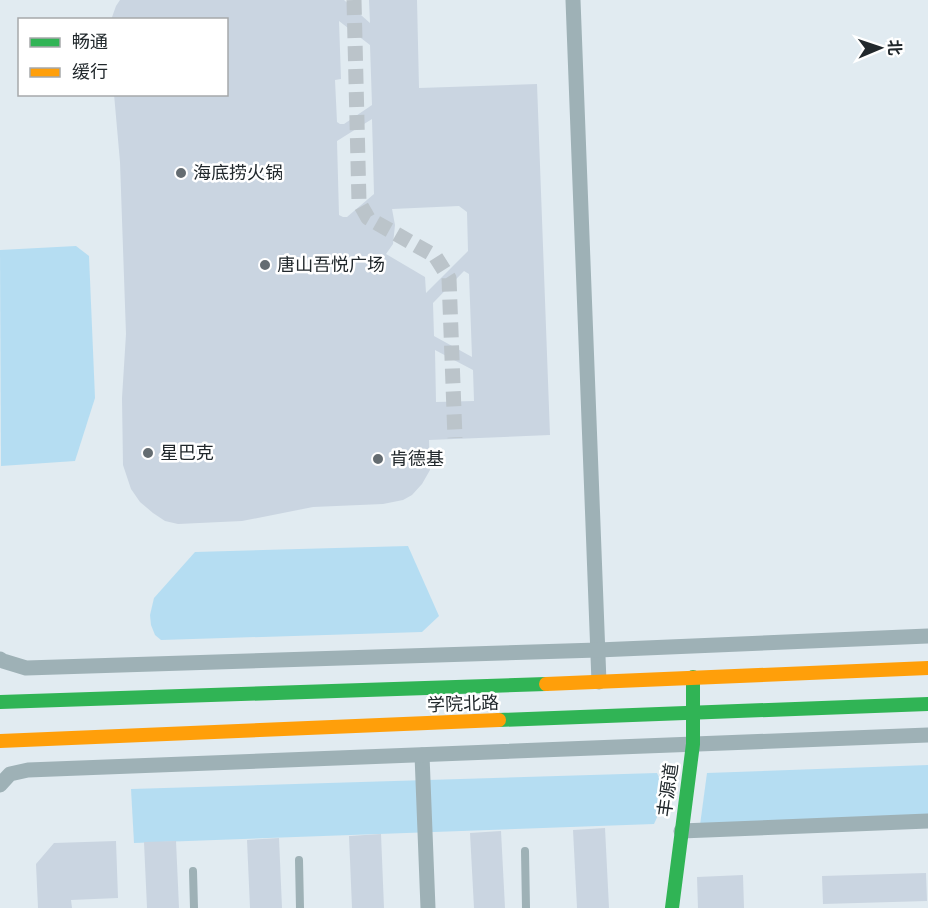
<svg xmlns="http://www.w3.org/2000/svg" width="928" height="908" font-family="'Space Grotesk','Noto Sans SC',sans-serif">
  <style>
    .green { fill: #b5ddf2 }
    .building { fill: #cad5e1; fill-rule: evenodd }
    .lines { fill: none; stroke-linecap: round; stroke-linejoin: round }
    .street-tunnel { stroke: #bbc4ca; stroke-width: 15; stroke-dasharray: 15 8; stroke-linecap: butt }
    .lane { stroke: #9eb1b6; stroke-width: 8 }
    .street { stroke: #9eb1b6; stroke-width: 15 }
    .fast { stroke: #30b455; stroke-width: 14 }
    .slow { stroke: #ff9f0a; stroke-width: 14 }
    .poi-dot { fill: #646c71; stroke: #fff; stroke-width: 2 }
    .labels { text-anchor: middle; stroke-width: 5; stroke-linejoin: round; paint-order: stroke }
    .poi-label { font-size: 18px; fill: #21282c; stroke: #fff; text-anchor: start }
    .street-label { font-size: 18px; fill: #21282c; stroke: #fff }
  </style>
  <rect width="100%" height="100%" fill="#e1ebf1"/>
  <g class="green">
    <path d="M76,246L89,256L95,398L75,461L1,466L0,250Z"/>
    <path d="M408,546L439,616L422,632L161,640L155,635L151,625L150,615L154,598L195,552Z"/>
    <path d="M928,765V816L700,825L707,773Z"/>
    <path d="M657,773L667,795L654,824L134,843L131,789Z"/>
  </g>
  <g class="building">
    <path d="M120,0H344L370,23L369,0H417L419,88L537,84L550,435L429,440L430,470L422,484L412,495L403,500L383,504L313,507L242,521L178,524L165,521L153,513L140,502L131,489L123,465L122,398L126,334L120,162L114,94H226V20H111L116,6ZM339,21L370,45L372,105L344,124H340L337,122L335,80L341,79ZM372,119L374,194L347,217H343L339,215L337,141ZM459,206L467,212L468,251L426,293L425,277L386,254L393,244L395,225L392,209ZM464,271L469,274L472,357L434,336L433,303ZM435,350L473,370L474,401L436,402Z"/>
    <path d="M605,828L609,908H577L573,830Z"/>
    <path d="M501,831L505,908H474L470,833Z"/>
    <path d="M381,834L384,908H352L349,836Z"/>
    <path d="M279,838L282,908H250L247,840Z"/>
    <path d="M116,841L118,898L71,900L72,908H38L36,864L54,843Z"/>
    <path d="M176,841L179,908H147L144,842Z"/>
    <path d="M926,873L927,901L823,904L822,876Z"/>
    <path d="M743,875L744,908H698L697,877Z"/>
  </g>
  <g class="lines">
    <path class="street-tunnel" d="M354,0L359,202L368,218L435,256L449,278L455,438"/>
    <g class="lane">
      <path d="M525,851L526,908"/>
      <path d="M299,860L300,908"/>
      <path d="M193,871L194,908"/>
    </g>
    <g class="street">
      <path d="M573,0L599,682"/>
      <path d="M0,659L3,661L26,668L598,650L928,636"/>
      <path d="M422,755L428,908"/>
      <path d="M0,785L10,774L28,770L928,735"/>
      <path d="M681,831L928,821"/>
    </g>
    <g class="fast">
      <path d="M0,702L546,684"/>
      <path d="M499,720L928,704"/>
      <path d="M672,908L693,744V677"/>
    </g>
    <g class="slow">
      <path d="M546,684L928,668"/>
      <path d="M0,741L499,720"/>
    </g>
  </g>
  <g class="poi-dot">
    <circle cx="181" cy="173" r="6"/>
    <circle cx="265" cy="265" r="6"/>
    <circle cx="148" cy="453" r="6"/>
    <circle cx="378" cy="459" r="6"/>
  </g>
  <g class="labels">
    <g class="poi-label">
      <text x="193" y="179">海底捞火锅</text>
      <text x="277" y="271">唐山吾悦广场</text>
      <text x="160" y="459">星巴克</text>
      <text x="390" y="465">肯德基</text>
    </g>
    <g class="street-label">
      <text transform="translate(463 704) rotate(-2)" y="6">学院北路</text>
      <text transform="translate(668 790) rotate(-82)" y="6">丰源道</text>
    </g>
  </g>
  <rect x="18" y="18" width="210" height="78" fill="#ffffff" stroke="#a6a9ab" stroke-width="1.5"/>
  <rect x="30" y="38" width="30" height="9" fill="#30b455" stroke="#a6a9ab" stroke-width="1.5"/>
  <text x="72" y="48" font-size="18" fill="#21282c">畅通</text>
  <rect x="30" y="68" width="30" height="9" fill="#ff9f0a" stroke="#a6a9ab" stroke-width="1.5"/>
  <text x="72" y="78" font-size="18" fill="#21282c">缓行</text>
  <g transform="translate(880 48) rotate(88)" stroke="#ffffff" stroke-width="4.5" paint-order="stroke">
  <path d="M0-4.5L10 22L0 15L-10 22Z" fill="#21282c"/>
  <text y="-9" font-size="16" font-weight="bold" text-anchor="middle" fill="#21282c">北</text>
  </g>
</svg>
